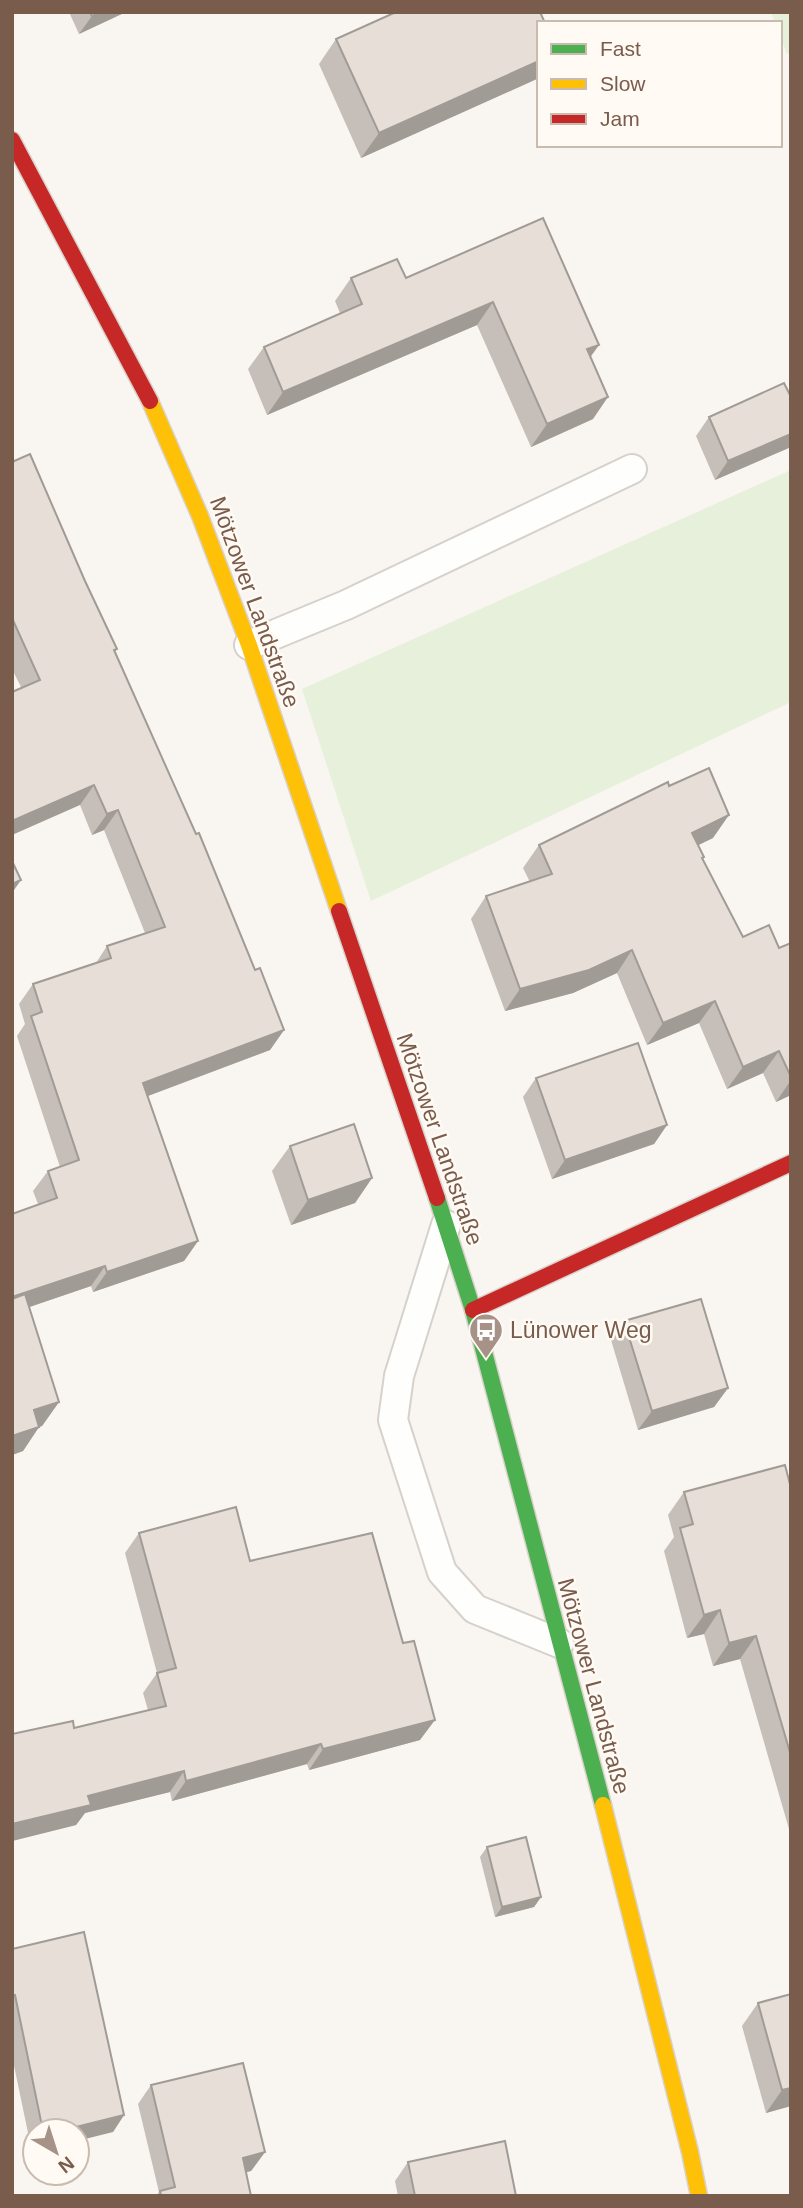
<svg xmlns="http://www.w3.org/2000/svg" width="803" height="2208" font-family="Helvetica,sans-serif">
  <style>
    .green { fill: #e7f0db }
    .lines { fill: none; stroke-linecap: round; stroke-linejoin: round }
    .lane-casing { stroke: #d7d1cb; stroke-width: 32 }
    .fast-casing { stroke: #d9d2cb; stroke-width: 19 }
    .slow-casing { stroke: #d9d2cb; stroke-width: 19 }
    .jam-casing { stroke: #d9d2cb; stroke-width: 19 }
    .lane { stroke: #fefefd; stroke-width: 28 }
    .fast { stroke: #4caf50; stroke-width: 16 }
    .slow { stroke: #ffc107; stroke-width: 16 }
    .jam { stroke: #c62828; stroke-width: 16 }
    .wall { fill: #c6bfb9 }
    .shaded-wall { fill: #a19b96 }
    .building { fill: #e6ded7; stroke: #a19b96; stroke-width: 2 }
    .labels { text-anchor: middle; stroke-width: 5; stroke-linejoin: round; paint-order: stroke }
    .street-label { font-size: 23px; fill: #7a5c4d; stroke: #fffaf3 }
    .poi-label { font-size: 23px; fill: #7a5c4d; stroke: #fffaf3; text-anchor: start }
  </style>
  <rect width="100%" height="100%" fill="#f9f5f0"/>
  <g class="green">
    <path d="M771,12H791V53L787,54L780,36V23H775Z"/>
    <path d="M791,470V702L371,901L302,689Z"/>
  </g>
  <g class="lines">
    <g class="lane-casing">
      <g id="lane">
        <path d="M249,645L346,605L632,469"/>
        <path d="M446,1225L399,1376L393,1420L442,1572L475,1609L559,1643"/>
      </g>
    </g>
    <g class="fast-casing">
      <path id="fast" d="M437,1198L473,1310L603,1805"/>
    </g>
    <g class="slow-casing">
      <g id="slow">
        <path d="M150,401L200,516L249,645L339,911"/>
        <path d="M603,1805L690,2152L699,2196"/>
      </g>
    </g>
    <g class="jam-casing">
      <g id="jam">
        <path d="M12,140L150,401"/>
        <path d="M339,911L437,1198"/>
        <path d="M473,1310L791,1163"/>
      </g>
    </g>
    <use href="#lane" class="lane"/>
    <use href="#fast" class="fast"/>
    <use href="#slow" class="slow"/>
    <use href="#jam" class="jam"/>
  </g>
  <g class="wall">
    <path d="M69,12H126L79,34Z"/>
    <path d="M539,23V78L361,158L319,64L336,39Z"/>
    <path d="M543,218L599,345L591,356L593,419L531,447L477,325L267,415L248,369L264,347L340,313L335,301L351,278H406Z"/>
    <path d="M791,397V447L715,480L696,436L709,417Z"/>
    <path d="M12,462L85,581L117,649L115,652L255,970L284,1030L270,1050L148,1096L198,1241L184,1261L93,1292L91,1286L29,1307L59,1402L42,1426L39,1427L23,1451L12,1455V1214L38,1204L33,1191L48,1171L60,1167L17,1036L25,1024L19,1004L33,984L96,963L107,946L145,933L104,830L92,835L80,805L12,669Z"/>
    <path d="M669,786L713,838L698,845L702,859L743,937L779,948L791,943V1095L776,1102L763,1073L727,1089L699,1023L647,1045L617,973L573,993L505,1011L471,919L486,896L530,882L523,868L539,845Z"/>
    <path d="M536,1078L667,1125L654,1144L552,1179L523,1097Z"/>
    <path d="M290,1146L372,1178L355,1203L291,1225L272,1171Z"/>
    <path d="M624,1321L728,1388L714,1407L638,1430L611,1340Z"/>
    <path d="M791,1488V1836L740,1659L713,1666L704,1634L687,1638L664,1551L674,1537L668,1515L684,1492Z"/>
    <path d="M139,1533L250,1561L420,1740L309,1770L307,1764L172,1801L170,1792L85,1813L76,1825L12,1841V1734L74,1728L148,1710L143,1693L157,1673L125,1553Z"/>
    <path d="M487,1847L541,1897L534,1907L495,1917L480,1857Z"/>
    <path d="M12,1949L124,2115L113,2132L35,2131V2151L32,2152L12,2056Z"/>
    <path d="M791,1994V2106L766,2113L742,2026L758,2003Z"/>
    <path d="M151,2085L265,2152L251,2171L246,2172L251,2196H156L159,2192L138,2104Z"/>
    <path d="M408,2162L516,2196H398L395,2181Z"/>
  </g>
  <g class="shaded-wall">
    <path d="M99,12H126L79,34L92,16Z"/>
    <path d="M539,61V78L361,158L379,133Z"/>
    <path d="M493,302L477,325L267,415L283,392Z"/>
    <path d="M599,345L583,367L587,349Z"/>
    <path d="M608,397L593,419L531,447L547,424Z"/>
    <path d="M791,434V447L715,480L728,461Z"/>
    <path d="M94,785L80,805L12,835V821Z"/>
    <path d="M118,810L104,830L92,835L107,814Z"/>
    <path d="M729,815L713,838L676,856L692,833Z"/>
    <path d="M21,880L12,893V884Z"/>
    <path d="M632,950L617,973L573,993L505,1011L520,989Z"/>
    <path d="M715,1001L699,1023L647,1045L663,1023Z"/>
    <path d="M284,1030L270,1050L129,1103L143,1083Z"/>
    <path d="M779,1051L763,1073L727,1089L743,1067Z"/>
    <path d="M791,1080V1095L776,1102Z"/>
    <path d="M667,1125L654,1144L552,1179L565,1160Z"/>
    <path d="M372,1178L355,1203L291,1225L308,1200Z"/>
    <path d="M198,1241L184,1261L93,1292L107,1272Z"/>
    <path d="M105,1266L91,1286L12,1313V1297Z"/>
    <path d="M728,1388L714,1407L638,1430L652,1411Z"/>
    <path d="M59,1402L42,1426L17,1434L34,1410Z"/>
    <path d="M39,1427L23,1451L12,1455V1436Z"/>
    <path d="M720,1610L704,1634L687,1638L704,1615Z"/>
    <path d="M756,1636L740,1659L713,1666L729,1643Z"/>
    <path d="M435,1720L420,1740L309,1770L323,1749Z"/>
    <path d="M321,1744L307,1764L172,1801L186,1781Z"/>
    <path d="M184,1771L170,1792L85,1813L76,1825L12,1841V1824L88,1796Z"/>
    <path d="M541,1897L534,1907L495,1917L502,1907Z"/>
    <path d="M791,2088V2106L766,2113L782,2090Z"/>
    <path d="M124,2115L113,2132L77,2141V2131H60Z"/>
    <path d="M265,2152L251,2171L230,2176L243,2158Z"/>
  </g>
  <g class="building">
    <path d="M90,12H99L92,16Z"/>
    <path d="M396,12H540L545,23H539V61L379,133L336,39Z"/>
    <path d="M543,218L599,345L587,349L608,397L547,424L493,302L283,392L264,347L362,304L351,278L397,259L406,278Z"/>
    <path d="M784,383L791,397V434L728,461L709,417Z"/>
    <path d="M30,454L85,581L117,649L114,650L196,834L199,833L255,970L260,968L284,1030L143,1083L198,1241L107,1272L105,1266L12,1297V1214L57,1198L48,1171L79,1160L31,1016L42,1012L33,984L111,958L107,946L165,927L118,810L107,814L94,785L12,821V692L40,680L12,618V462Z"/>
    <path d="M709,768L729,815L692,833L704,857L702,858L743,937L769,925L779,948L791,943V1077L779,1051L743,1067L715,1001L663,1023L632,950L589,970L520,989L486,896L552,874L539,845L668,782L669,786Z"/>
    <path d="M12,861L21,880L12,884Z"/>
    <path d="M638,1043L667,1125L565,1160L536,1078Z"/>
    <path d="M354,1124L372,1178L308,1200L290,1146Z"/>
    <path d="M25,1294L59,1402L34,1410L39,1427L12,1436V1299Z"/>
    <path d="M701,1299L728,1388L652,1411L624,1321Z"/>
    <path d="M785,1465L791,1488V1756L756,1636L729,1643L720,1610L704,1615L680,1528L693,1524L684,1492Z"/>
    <path d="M236,1507L250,1561L372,1533L403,1643L414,1641L435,1720L323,1749L321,1744L186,1781L184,1771L88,1796L91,1805L12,1824V1734L73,1721L74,1728L166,1706L157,1673L176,1668L139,1533Z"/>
    <path d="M526,1837L541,1897L502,1907L487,1847Z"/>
    <path d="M84,1932L124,2115L60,2131H43L15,1995L12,1996V1949Z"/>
    <path d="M791,1994V2088L782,2090L758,2003Z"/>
    <path d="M243,2063L265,2152L243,2158L251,2196H161L160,2191L175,2187L151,2085Z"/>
    <path d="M505,2141L516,2196H415L408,2162Z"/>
  </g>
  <defs>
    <g id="bus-pin" transform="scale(1.75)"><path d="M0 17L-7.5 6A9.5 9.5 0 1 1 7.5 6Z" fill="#a69286" stroke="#fffaf3"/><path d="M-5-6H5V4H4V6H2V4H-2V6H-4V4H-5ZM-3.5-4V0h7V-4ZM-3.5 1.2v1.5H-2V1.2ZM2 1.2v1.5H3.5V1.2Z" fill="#fff"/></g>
  </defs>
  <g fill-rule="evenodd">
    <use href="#bus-pin" x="486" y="1330"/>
  </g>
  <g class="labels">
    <g class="street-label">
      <text transform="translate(255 602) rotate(70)" y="8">Mötzower Landstraße</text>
      <text transform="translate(440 1139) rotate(71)" y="8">Mötzower Landstraße</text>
      <text transform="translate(594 1686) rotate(75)" y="8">Mötzower Landstraße</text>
    </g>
    <g class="poi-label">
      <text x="510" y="1338">Lünower Weg</text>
    </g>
  </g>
  <rect width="803" height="2208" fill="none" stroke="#7a5c4d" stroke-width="28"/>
  <rect x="537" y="21" width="245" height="126" fill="#fffaf3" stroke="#cabbb1" stroke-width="2"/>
  <rect x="551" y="44" width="35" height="10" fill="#4caf50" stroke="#cabbb1" stroke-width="2"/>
  <text x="600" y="56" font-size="21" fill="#7a5c4d">Fast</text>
  <rect x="551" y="79" width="35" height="10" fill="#ffc107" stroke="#cabbb1" stroke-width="2"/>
  <text x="600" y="91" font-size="21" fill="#7a5c4d">Slow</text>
  <rect x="551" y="114" width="35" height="10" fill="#c62828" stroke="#cabbb1" stroke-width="2"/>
  <text x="600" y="126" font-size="21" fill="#7a5c4d">Jam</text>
  <g transform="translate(56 2152) rotate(141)"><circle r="33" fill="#fffaf3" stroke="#cabbb1" stroke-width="2"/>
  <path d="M0-5L12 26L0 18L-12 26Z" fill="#a69286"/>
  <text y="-10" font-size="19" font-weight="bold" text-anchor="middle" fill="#7a5c4d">N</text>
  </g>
</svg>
